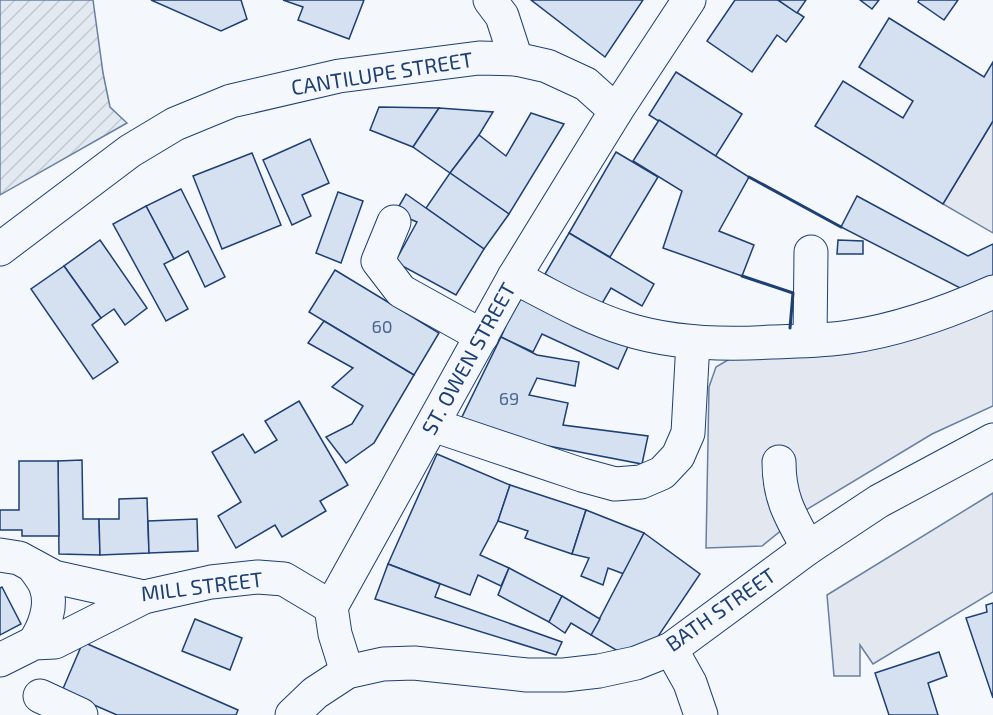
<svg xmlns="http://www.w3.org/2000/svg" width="993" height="715" font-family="'Exo 2',sans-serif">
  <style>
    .garden { fill: url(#garden-furrows); stroke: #687fa3; stroke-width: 1.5 }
    .parking { fill: #e3e8f0; stroke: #687fa3; stroke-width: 1.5 }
    .building { fill: #d5e0f0; stroke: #1d3f73; stroke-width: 1.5 }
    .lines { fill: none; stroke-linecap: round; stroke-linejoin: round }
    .minor-casing { stroke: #1d3f73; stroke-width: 35 }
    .highway-casing { stroke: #1d3f73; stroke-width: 35 }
    .minor { stroke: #f4f7fb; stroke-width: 33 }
    .highway { stroke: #f4f7fb; stroke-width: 33 }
    .wall { stroke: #1d3f73; stroke-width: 3 }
    .labels { text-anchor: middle; stroke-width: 4.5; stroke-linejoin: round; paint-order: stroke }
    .number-label { font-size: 18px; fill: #4b6792 }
    .street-label { font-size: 21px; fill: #1d3f73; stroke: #f4f7fb }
  </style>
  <defs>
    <pattern id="garden-furrows" width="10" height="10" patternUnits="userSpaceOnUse" patternTransform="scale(1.5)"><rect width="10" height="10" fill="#e3e9f0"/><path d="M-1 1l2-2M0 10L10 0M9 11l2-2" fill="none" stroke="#c2c9d1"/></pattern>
  </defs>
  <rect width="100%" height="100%" fill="#f4f7fb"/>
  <path class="garden" d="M0,0H93L103,73L110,107L127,123L0,195Z"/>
  <g class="parking">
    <path d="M993,121V233L943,204Z"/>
    <path d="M993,304V406L932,434L809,508L762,546L706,548L709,387L716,367L738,354Z"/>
    <path d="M993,493V592L873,664L860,645V676H834L827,595Z"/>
  </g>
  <g class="building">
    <path d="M151,0H241L247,19L221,31Z"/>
    <path d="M283,0H364L349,39L298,20L303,7Z"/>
    <path d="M531,0H643L605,57Z"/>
    <path d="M735,0H778L804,17L786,42L777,35L752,72L707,41Z"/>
    <path d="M778,0H806L797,13Z"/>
    <path d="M860,0H879L872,9Z"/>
    <path d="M919,0H958L944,20L918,2Z"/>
    <path d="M889,18L984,77L993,62V121L943,204L815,126L843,81L903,118L913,101L859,67Z"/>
    <path d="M676,72L742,114L715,157L649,115Z"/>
    <path d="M379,107L439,108L413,147L370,130Z"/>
    <path d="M439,108L493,112L479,135L450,173L413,147Z"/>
    <path d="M531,113L564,124L509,214L450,173L479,135L506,156Z"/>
    <path d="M659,120L749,177L719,231L754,245L742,276L663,248L682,191L633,161Z"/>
    <path d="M310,139L329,183L302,195L311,216L292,225L263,160Z"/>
    <path d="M616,152L658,177L610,257L569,233Z"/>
    <path d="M252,153L281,225L222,249L193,176Z"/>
    <path d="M450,173L509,214L484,249L426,208Z"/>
    <path d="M181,189L225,277L205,287L188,251L174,259L146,206Z"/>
    <path d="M338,192L363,201L341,263L316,253Z"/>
    <path d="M406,194L484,249L456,295L395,262L417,222L395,213Z"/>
    <path d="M857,196L968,256L993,244V278L964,290L841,227Z"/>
    <path d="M146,206L174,259L164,264L188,309L166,321L113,224Z"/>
    <path d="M569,233L654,284L642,306L611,288L600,307L545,274Z"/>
    <path d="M100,240L147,308L125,325L114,309L101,318L64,266Z"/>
    <path d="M838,240L863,241V254H837Z"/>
    <path d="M64,266L101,318L92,325L118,362L93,379L31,289Z"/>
    <path d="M335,270L439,333L414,375L309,312Z"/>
    <path d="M520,294L629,344L618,369L542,334L533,352L501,337Z"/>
    <path d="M324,321L414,375L374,443L346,463L326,437L352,424L363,406L332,387L353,368L308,343Z"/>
    <path d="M501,337L537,355L579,362L575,386L537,378L529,395L568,403L563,425L648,436L642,464L491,435L460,421Z"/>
    <path d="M299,401L348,485L320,501L326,511L282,537L275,525L236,548L218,516L241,502L212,452L243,434L255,453L277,440L265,421Z"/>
    <path d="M437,454L510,485L498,521L480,555L509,568L501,586L478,575L470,595L388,564Z"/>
    <path d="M82,460L83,519H99L100,555L59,554L58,461Z"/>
    <path d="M19,461H58L59,536H22V530H0V510H19Z"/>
    <path d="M510,485L586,510L572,554L525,538L528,531L498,521Z"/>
    <path d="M147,498L149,553L100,555L99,519H119V499Z"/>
    <path d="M586,510L644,533L624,574L608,568L603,585L581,576L589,558L572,554Z"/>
    <path d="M197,519L198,551L149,553L148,521Z"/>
    <path d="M644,533L700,574L657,638L621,653L591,635Z"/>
    <path d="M388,564L440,584L435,597L562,642L556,655L375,599Z"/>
    <path d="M509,568L562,596L549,622L498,595Z"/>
    <path d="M2,587L21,624L0,635V588Z"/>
    <path d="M562,596L600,619L591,635L571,623L565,633L549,622Z"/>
    <path d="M993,603V698L966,618L987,612L986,605Z"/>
    <path d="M195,619L242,638L230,670L182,651Z"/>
    <path d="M83,642L238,710L236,715H117L62,691Z"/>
    <path d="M939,652L947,676L928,683L938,715H889L875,673Z"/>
  </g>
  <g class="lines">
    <g class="minor-casing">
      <g id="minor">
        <path d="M490,0L502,16L516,59"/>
        <path d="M394,222L378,261L401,291L482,336"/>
        <path d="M0,249L130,151L175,124L231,101L339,76L479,58L516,59L547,66L586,84L616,111"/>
        <path d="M514,277C551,296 587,317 626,329C673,344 723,345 771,342C797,341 823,341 849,337C898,330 948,312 993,292"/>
        <path d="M810,340L811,252"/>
        <path d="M433,425L582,475L615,484L641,482L662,473L678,456L688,433L693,342"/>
        <path d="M779,462C779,499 791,517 808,548"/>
        <path d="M0,555L19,558L54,577L144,597L211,582L258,577L284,579L331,607"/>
        <path d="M33,566C37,572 44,580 46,587C53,606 44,628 34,643"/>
        <path d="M671,649L690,683L701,715"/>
        <path d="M0,660L34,643L55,642L144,597"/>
        <path d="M347,672L335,634L331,607L514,277L616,111L689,0"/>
        <path d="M40,696L81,715"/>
      </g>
    </g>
    <g class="highway-casing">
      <path id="highway" d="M292,715L315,693L347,672L383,664L414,663L527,675H564L599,671L636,663L671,649L808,548L879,501L993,440"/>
    </g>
    <use href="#minor" class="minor"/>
    <use href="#highway" class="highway"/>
    <g class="wall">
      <path d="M749,177L841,227"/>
      <path d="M742,276L793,293L790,328"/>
    </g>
  </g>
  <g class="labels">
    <g class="number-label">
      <text x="382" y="333">60</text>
      <text x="509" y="405">69</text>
    </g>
    <g class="street-label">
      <text transform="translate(382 74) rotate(-9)" y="7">CANTILUPE STREET</text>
      <text transform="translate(469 359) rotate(-61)" y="7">ST. OWEN STREET</text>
      <text transform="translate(202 587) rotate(-7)" y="7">MILL STREET</text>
      <text transform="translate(721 610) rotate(-35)" y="7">BATH STREET</text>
    </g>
  </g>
</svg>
